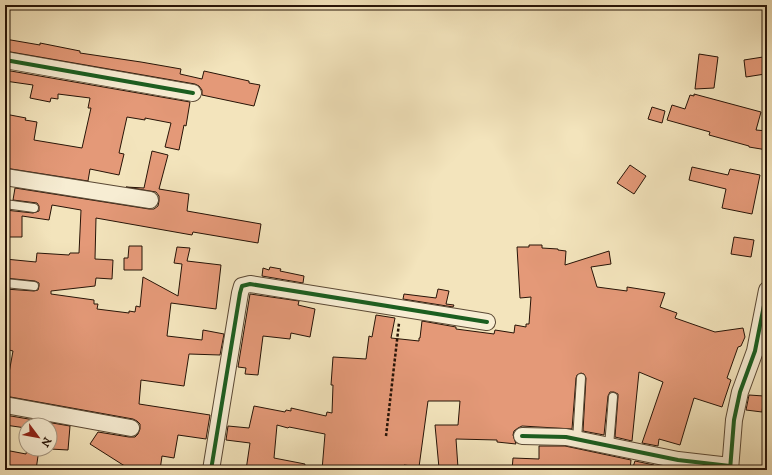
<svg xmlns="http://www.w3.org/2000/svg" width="772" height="475" font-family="'IM FELL DW Pica',serif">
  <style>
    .building { fill: #e49978; stroke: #271407 }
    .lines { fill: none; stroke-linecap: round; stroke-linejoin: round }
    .lane-casing { stroke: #5a4834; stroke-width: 10 }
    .street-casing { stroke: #5a4834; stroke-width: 18 }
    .path { stroke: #271407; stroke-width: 2.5; stroke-dasharray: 3 2; stroke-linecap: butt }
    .lane { stroke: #f7edd3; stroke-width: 8 }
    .street { stroke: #f7edd3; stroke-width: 16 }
    .cycleway-casing { stroke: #f7edd3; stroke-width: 6 }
    .cycleway { stroke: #1b5e20; stroke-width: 4 }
  </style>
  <rect width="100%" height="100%" fill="#f3e4bc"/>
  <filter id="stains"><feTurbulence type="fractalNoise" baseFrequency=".005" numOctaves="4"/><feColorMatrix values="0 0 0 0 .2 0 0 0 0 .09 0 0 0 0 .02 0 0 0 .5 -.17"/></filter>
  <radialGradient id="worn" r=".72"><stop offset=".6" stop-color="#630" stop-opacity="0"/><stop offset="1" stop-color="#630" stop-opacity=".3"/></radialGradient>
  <g class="building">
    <path d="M5,39L40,45V43L80,51V53L141,62L181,69L180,74L202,79L204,71L249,81V83L260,85L254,106L202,95V90L199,86L195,84L5,51Z"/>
    <path d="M699,54L718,57L714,88L695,89Z"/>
    <path d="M763,57L765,74L746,77L744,60Z"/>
    <path d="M5,70L190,102L186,126L184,125L179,150L165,147L171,123L145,118V120L127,117L119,153L124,154L119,175L90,169L88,181L5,168V114L26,118L25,120L37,122L34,140L82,148L91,108H88L90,98L58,94V99L51,98L50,102L30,98L33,85L5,81Z"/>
    <path d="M694,94L761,112L756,130L767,131V150L749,147V146L709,135L710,132L667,120L672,105L685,109L690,95L694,96Z"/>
    <path d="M652,107L665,111L662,123L648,119Z"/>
    <path d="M152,151L168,155L159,189L189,194L187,211L261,224L258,243L193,232L192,235L96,218L95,259L113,260L112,279L96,278L95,286L51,291V294L94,300V304H98L97,309L129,313V311L135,312L136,306L140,307L143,277L178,296L182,264L174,263L177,247L190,248L187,261L221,265L216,309L171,303L167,336L202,340L203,330L224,334L220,355L189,354L184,386L141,380L139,404L210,415L206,439L178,435L174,458L162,456L160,470H131L90,444L98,432L129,437H135L138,434L140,429V424L137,421L133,419L5,396V373H9L13,351L5,349V289L34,291L38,290L39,286V283L35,281L5,278V259L36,262L37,253L69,255L70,253H79L81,210L52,205L49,220L22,216V237H5V210L33,213L39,211V206L37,203L13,200L15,188L149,209H154L158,206L159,201V196L156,192L126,187L144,188Z"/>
    <path d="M630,165L646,176L634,194L617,183Z"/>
    <path d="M692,167L728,175L730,169L760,175L752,214L722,208L726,189L689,180Z"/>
    <path d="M734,237L754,240L751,257L731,254Z"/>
    <path d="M529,245H542V248L558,249V250L566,251L565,265L609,251L611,264L591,267L597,287L627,291V287L665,293L660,307L677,313L675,318L715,332L743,328L745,337L741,346L738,347L727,378L731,380L722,407L694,398L680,445L659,439L658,446L642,443L663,382L639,372L632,441L615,437L618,397V394L614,392H610L608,396L604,435L583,431L586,378L584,374L581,373L577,375L576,378L572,429L522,426L518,428L514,431L513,435L516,444L497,442V440L456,439L458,468L443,469V467L439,468L435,425H458L460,401H428L419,467L404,465V470H322L325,434L289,427L288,428L277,425L274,458L305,464L304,470H246L250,443L226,440L228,426L249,428L254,406L285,412L286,410L291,411V408L326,416L327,412L332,413L333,385H331L333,357L366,359L369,336L372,337L376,315L395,318L391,338L419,341V338H420L422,321L456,327V329L494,334L495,330L514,333L515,325L526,327V324H529L531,297L520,298L517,247H529Z"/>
    <path d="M129,246H142V270H124V258H128Z"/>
    <path d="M270,267L281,269L280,271L304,276L303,283L262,276L263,268L269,270Z"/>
    <path d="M438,289L449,291L446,304L454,305L453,307L403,299L404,294L436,298Z"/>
    <path d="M250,294L299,301L298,305L315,309L310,337L291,333L290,339L263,336L258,375L245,374L246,368L238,367Z"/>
    <path d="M749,395L764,396L762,412L746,410Z"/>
    <path d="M5,415L70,426L68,450L50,449L51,425H26V428L5,425Z"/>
    <path d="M539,446H565L631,460L630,470H512L513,458L539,459Z"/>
    <path d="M27,449H39L36,470H5V450L26,454Z"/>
    <path d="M635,461L654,465L653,470H632Z"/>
  </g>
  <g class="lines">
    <g class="lane-casing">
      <g id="lane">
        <path d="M5,204L34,208"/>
        <path d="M5,283L34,286"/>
        <path d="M577,440L581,378"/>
        <path d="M609,446L613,397"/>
      </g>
    </g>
    <g class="street-casing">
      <g id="street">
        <path d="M5,60L193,93"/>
        <path d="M5,177L150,200"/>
        <path d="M5,405L131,428"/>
        <path d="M522,436L566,437L678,460L730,466"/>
        <path d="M211,470L240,293L242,286L250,284L487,322"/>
        <path d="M730,470L734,420L740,392L755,351L767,290"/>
      </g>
    </g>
    <path class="path" d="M386,436L399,323"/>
    <use href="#lane" class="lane"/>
    <use href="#street" class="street"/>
    <g class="cycleway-casing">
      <g id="cycleway">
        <path d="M5,60L193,93"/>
        <path d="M522,436L566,437L678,460L730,466"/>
        <path d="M211,470L240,293L242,286L250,284L487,322"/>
        <path d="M730,470L734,420L740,392L755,351L767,290"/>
      </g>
    </g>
    <use href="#cycleway" class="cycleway"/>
  </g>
  <rect width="772" height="475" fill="none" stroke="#f3e4bc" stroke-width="20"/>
  <rect x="6" y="6" width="760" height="463" fill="none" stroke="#271407" stroke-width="2"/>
  <rect x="10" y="10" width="752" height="455" fill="none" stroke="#271407"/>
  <g transform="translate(38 437) rotate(122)"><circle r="19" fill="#f7edd3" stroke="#a49681"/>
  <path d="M0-3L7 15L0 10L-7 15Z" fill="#8f2418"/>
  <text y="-6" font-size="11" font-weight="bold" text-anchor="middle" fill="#271407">N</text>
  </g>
  <rect width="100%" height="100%" filter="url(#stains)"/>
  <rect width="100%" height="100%" fill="url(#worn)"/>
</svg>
